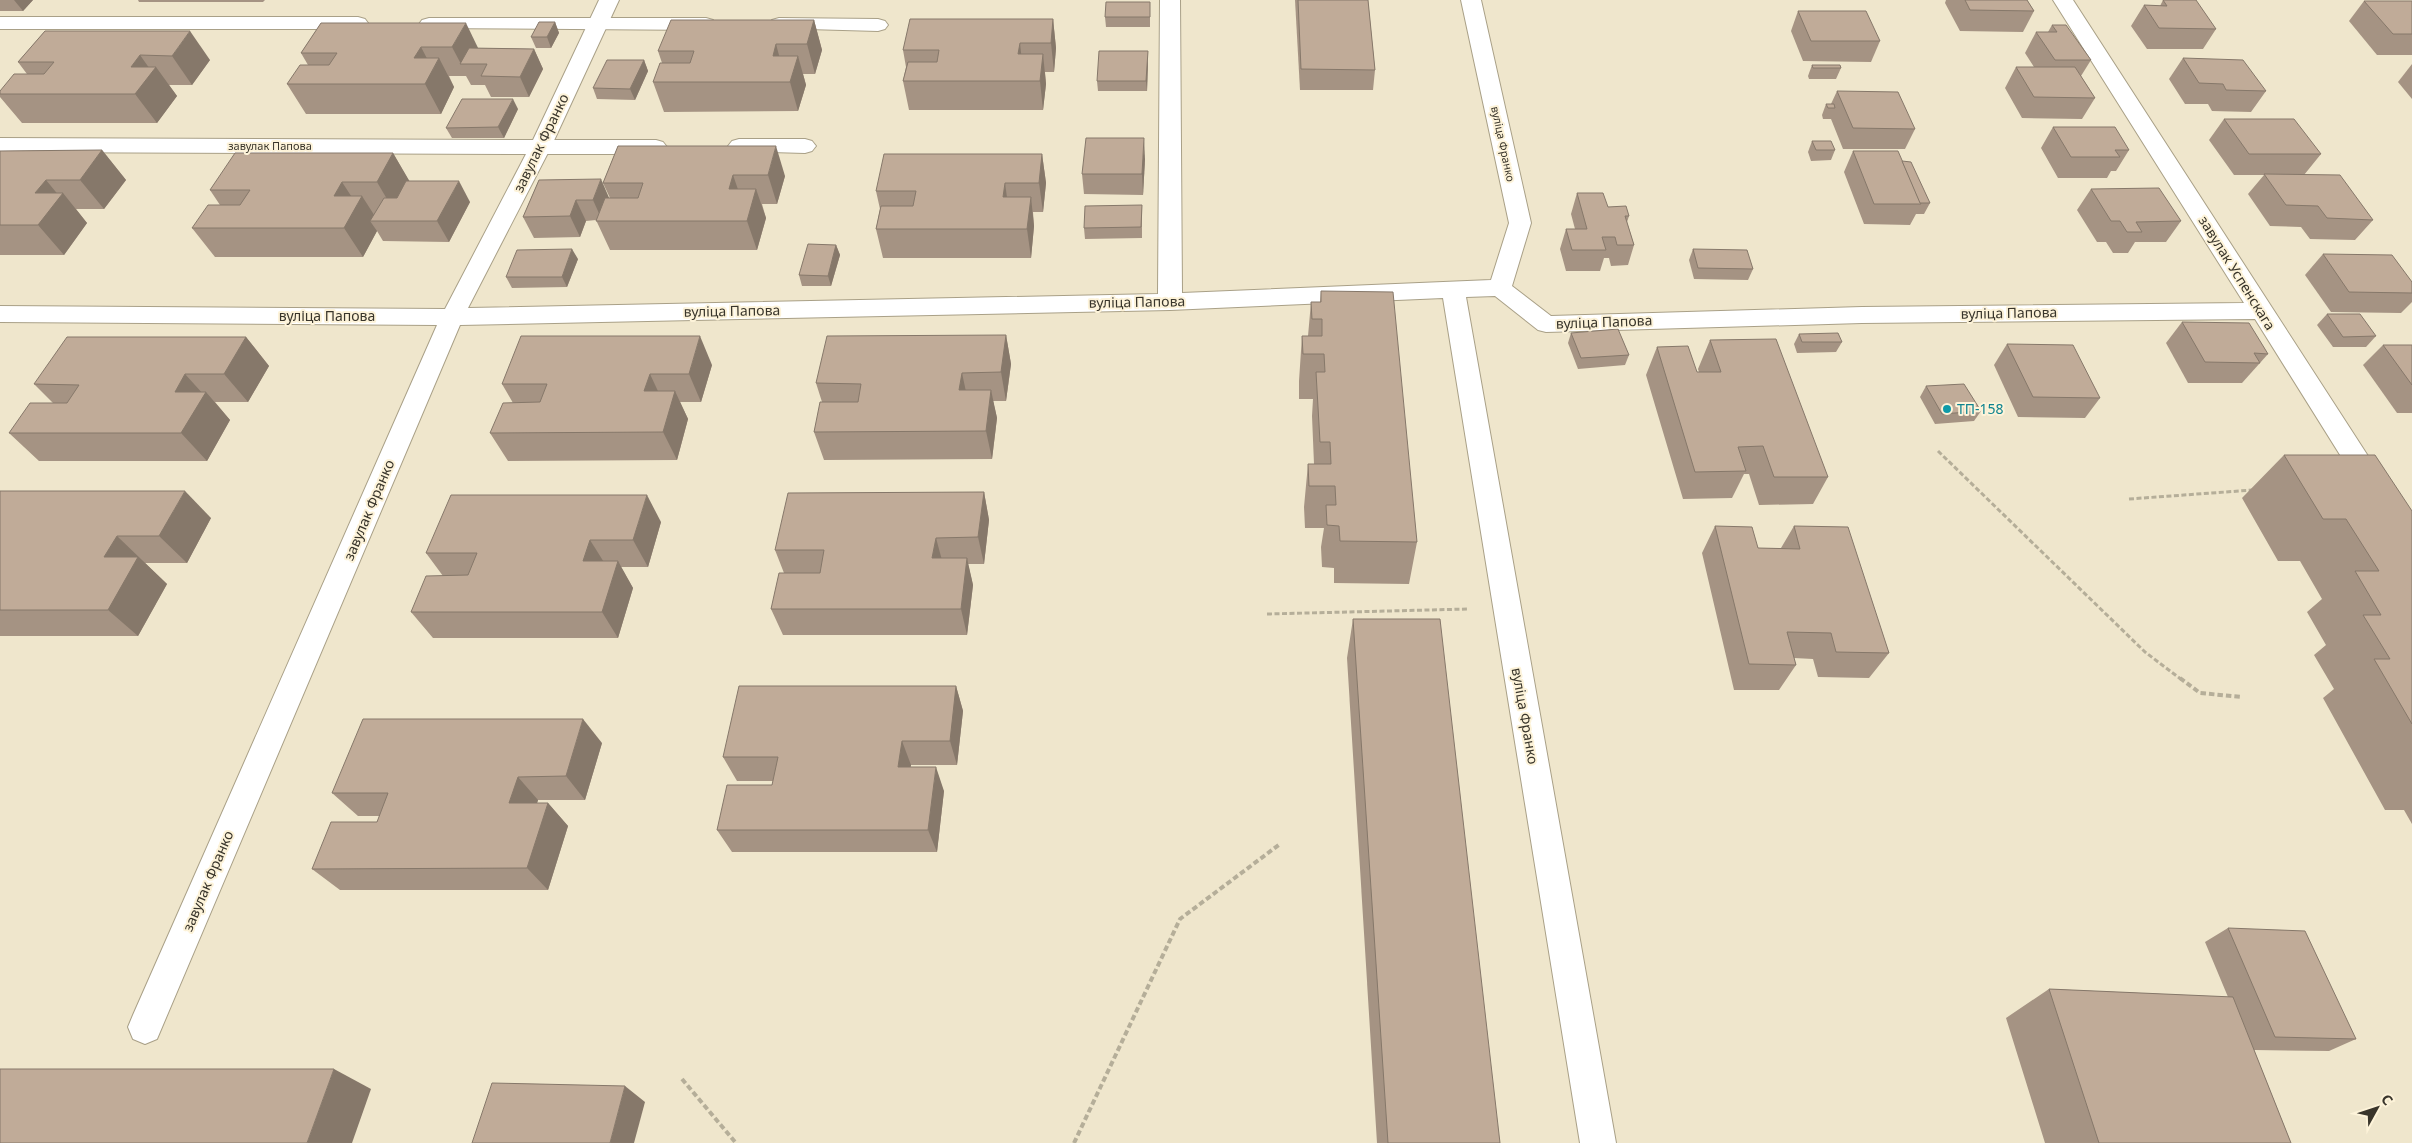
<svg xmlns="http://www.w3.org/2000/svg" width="2412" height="1143" font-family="'Noto Sans',sans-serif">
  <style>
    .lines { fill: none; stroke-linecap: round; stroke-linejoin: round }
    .lane-casing { stroke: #a9a087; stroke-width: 2 }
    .street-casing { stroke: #a9a087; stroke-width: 2 }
    .path-far1 { stroke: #b5ae99; stroke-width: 3; stroke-dasharray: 5 2.5; stroke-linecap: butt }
    .path { stroke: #b5ae99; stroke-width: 4; stroke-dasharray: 5.5 3; stroke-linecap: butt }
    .lane { fill: #fff; fill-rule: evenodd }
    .street { fill: #fff; fill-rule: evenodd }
    .wall { fill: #a59383 }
    .shaded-wall { fill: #86786a }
    .building { fill: #c0ab98; stroke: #86786a }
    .culture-dot { fill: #0f9aa8; stroke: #fdf3d9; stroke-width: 2 }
    .labels { text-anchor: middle; stroke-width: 4; stroke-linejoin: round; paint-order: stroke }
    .far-street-label { font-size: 11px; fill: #39352b; stroke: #fdf3d9 }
    .street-label { font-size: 14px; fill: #39352b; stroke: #fdf3d9 }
    .culture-label { font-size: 14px; fill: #0d838f; stroke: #fdf3d9; text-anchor: start }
  </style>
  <rect width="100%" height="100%" fill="#efe6cc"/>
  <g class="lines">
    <g class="lane-casing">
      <g id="lane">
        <path d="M0,17H358L365,19L368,23L365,27L358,29H0Z"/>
        <path d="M429,18H706L713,20L716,24L713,28L706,30L422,28L419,24L422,20Z"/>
        <path d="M779,18L878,19L885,21L888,25L885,29L878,31L772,28L769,24L772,20Z"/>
        <path d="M739,139H805L812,141L816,146L812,151L805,153L732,151L728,146L732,141Z"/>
        <path d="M540,140H656L663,142L667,147L663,152L656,154H540L533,152L529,147L533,142Z"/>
      </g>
    </g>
    <g class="street-casing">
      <path id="street" d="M599,0H619L551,147L468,308L1158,294L1160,0H1180L1182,293L1491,280L1509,223L1461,0H1481L1531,223L1512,286L1551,316L1862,307L2244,303L2053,0H2073L2412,524V557L2402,554L2255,319L1862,323L1546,332L1538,330L1495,296L1466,297L1616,1143H1580L1443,298L1170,310L460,325L157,1039L145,1044L133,1039L128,1027L133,1015L437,325L0,322V306L445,309L526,154L0,152V138L533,140Z"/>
    </g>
    <g class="path-far1">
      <path d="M1938,451L2145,652L2182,680"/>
      <path d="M2129,499L2253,490"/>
      <path d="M1267,614L1467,609"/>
    </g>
    <g class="path">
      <path d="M2180,678L2200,693L2242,697"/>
      <path d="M682,1079L736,1143"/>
      <path d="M1074,1143L1180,919L1280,844"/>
    </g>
    <use href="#lane" class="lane"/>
    <use href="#street" class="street"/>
  </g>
  <g class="wall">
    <path d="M0,0H33L23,11H0Z"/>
    <path d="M138,0H265L263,2H139Z"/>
    <path d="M1295,0H1368L1375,70L1373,90H1300Z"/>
    <path d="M1946,0H2027L2034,11L2023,32L1960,31L1945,3Z"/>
    <path d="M2163,0L2216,29L2203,49H2147L2131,26L2144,5L2160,6Z"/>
    <path d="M2364,1H2412V55H2377L2349,21Z"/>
    <path d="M1150,2V27H1106L1105,17Z"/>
    <path d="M1798,11L1880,41L1871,62L1803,61L1791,31Z"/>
    <path d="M1053,19L1056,48L1054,72H1045L1046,84L1043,110H909L903,81L906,67L903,50Z"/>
    <path d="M814,20L822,50L815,74H803L806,85L798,111L664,112L653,82L662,63L658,51Z"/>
    <path d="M555,22L559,33L551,48H536L531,37Z"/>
    <path d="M321,23L478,48L534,49L543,69L529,97H491L485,85H471L466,76H449L454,87L441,114H306L287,84L308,65L301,53Z"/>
    <path d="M2052,25L2091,60L2081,76L2095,98L2082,119L2022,118L2005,88L2016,67H2034L2025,53L2036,32H2048Z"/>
    <path d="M45,31L210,60L192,85H169L177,96L157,123H22L0,97V91L27,74L18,62Z"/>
    <path d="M2183,58L2266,91L2251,112L2212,111L2208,104H2185L2169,79Z"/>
    <path d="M644,60L648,71L635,100L597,99L593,88Z"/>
    <path d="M1148,62L1147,91H1098L1097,81Z"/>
    <path d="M2412,64V99L2398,82Z"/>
    <path d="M1812,65L1841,68L1836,79H1809L1808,76Z"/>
    <path d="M1837,91L1915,129L1905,149H1843L1831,119H1823L1822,115L1826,104H1831Z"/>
    <path d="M518,109L504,138H452L446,128Z"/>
    <path d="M2224,119L2321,154L2304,175L2373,220L2355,240L2310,239L2301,227L2270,226L2248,194L2264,175H2234L2209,140Z"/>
    <path d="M2053,127L2129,150L2116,171H2111L2107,178H2058L2041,148Z"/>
    <path d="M1812,141L1835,150L1831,160L1811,161L1808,152Z"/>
    <path d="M618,146L785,176L777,204H762L766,218L757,250H610L596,220L586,221L580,237L534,238L523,217L539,180L610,198L603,183Z"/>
    <path d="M102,150L126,180L104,209H76L87,223L64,255H0V151Z"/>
    <path d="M1853,151L1902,161L1930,203L1924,214H1916L1910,225L1864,224L1844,172Z"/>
    <path d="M393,153L409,181L470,202L449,242L383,241L377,231L363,257H215L192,228L220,205L210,190Z"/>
    <path d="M1042,154L1046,183L1043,212H1033L1034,226L1031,258H883L876,229L880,209L876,191Z"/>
    <path d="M1145,159L1143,195L1084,194L1082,174Z"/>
    <path d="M2091,189L2181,221L2166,242H2135L2128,253H2113L2106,242H2097L2077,210Z"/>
    <path d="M1577,193L1629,216L1627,222L1634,245L1628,265L1611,266L1609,258H1604L1600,271H1566L1560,249L1566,229H1575L1571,214Z"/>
    <path d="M1142,205V238L1085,239L1084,228Z"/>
    <path d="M836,245L840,255L831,286H802L799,275Z"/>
    <path d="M1693,249L1753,269L1748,280L1694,279L1689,260Z"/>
    <path d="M2323,254L2412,282V302L2401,313L2331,312L2305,275Z"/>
    <path d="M578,259L567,287L512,288L506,277Z"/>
    <path d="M1321,291L1417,542L1409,584L1334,583V568L1322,567L1321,547L1324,528H1305L1304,507L1308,464H1314L1312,416L1313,399H1299V381L1302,336H1308L1311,302H1320Z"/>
    <path d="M2327,314L2376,336L2366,347H2333L2317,325Z"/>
    <path d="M2182,322L2268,354L2242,383H2188L2166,343Z"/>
    <path d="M1571,333L1629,355L1625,365L1578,369L1568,343Z"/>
    <path d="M1799,334L1842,342L1836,352L1797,353L1794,344Z"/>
    <path d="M1006,335L1011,364L1006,401H993L997,418L992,459L824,460L814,432L822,402L816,383Z"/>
    <path d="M246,337L269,366L248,402H215L230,420L207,461H39L9,433L53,403L34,384Z"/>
    <path d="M1710,340L1828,477L1813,504L1759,505L1749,474H1744L1732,498L1683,499L1646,375L1657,347L1697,372H1699L1698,369Z"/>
    <path d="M2007,344L2100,398L2085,418L2018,417L1994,365Z"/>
    <path d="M2383,345H2412V413H2397L2363,365Z"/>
    <path d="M712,365L701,402H680L688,419L677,460L508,461L490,433L513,403L502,384Z"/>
    <path d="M1926,386L1981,411L1974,421L1935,424L1920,397Z"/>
    <path d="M2284,455L2412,511V824L2404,810H2385L2323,698L2334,689L2314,655L2326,645L2307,612L2322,599L2300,561H2278L2242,498Z"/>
    <path d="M0,491L211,518L187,563H145L167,584L138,636H0Z"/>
    <path d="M984,492L989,520L984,564H968L973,585L967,635H783L771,609L784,573L775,550Z"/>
    <path d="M661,522L648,567H621L633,588L618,638H433L411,612L443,576L426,553Z"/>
    <path d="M1715,526L1758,548H1781L1794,526L1889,653L1869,678L1818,677L1813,659L1794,658L1796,665L1779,690H1734L1702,553Z"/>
    <path d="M1353,619L1500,1143H1377L1347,658Z"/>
    <path d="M956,686L963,711L957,765H911L910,767L944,791L937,852H732L717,830L772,785L773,781H737L723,757Z"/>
    <path d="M602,743L585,800H538L537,803H548L568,826L548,890H340L312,869L377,822L380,816H358L332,793Z"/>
    <path d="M2228,928L2356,1039L2329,1051L2254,1050L2291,1143H2045L2006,1018L2049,989L2228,997L2205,942Z"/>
  </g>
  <g class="shaded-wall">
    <path d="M14,0H33L23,11Z"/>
    <path d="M1053,19L1056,48L1054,72L1051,43Z"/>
    <path d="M814,20L822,50L815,74L807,44Z"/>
    <path d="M555,22L559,33L551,48L547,37Z"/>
    <path d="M466,23L480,52L461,64L452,47Z"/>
    <path d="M190,31L210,60L192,85L172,56Z"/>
    <path d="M1020,43L1023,72L1018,54Z"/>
    <path d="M776,44L784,74L773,56Z"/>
    <path d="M421,47L433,70L439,58L454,87L441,114L425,84L414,58Z"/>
    <path d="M534,49L543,69L529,97L520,77Z"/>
    <path d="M1148,51V62L1147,91L1146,81Z"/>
    <path d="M1043,54L1046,84L1043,110L1040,81Z"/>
    <path d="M140,55L152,72L156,67L177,96L157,123L135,94L131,67Z"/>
    <path d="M798,56L806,85L798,111L790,82Z"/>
    <path d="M644,60L648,71L635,100L630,89Z"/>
    <path d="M513,99L518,109L504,138L498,127Z"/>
    <path d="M1144,138L1145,159L1143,195L1142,174Z"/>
    <path d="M776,146L785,176L777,204L768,175Z"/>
    <path d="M102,150L126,180L104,209L80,180Z"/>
    <path d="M393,153L410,182L394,211L377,182Z"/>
    <path d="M1042,154L1046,183L1043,212L1039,183Z"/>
    <path d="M733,175L743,204L729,189Z"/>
    <path d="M601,179L610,200L602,220L593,200Z"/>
    <path d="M46,180L60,197L63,193L87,223L64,255L38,225L35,193Z"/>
    <path d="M459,181L470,202L449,242L437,221Z"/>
    <path d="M342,182L357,205L362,196L378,221H370L377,231L363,257L344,228L334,196Z"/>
    <path d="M1005,183L1009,212L1003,197Z"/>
    <path d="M756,189L766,218L757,250L747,221Z"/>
    <path d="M1031,197L1034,226L1031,258L1027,229Z"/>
    <path d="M576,200L586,221L580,237L570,216Z"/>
    <path d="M836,245L840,255L831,286L828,276Z"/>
    <path d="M572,249L578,259L567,287L562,277Z"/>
    <path d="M1006,335L1011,364L1006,401L1001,372Z"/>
    <path d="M700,336L712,365L701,402L689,374Z"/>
    <path d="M246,337L269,366L248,402L224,374Z"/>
    <path d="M962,373L968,401L959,390Z"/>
    <path d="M185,374L204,395L206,392L230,420L207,461L181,433L175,392Z"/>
    <path d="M650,374L663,402L644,391Z"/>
    <path d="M991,390L997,418L992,459L986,431Z"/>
    <path d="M675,391L688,419L677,460L663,432Z"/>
    <path d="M185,491L211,518L187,563L159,536Z"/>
    <path d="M984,492L989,520L984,564L978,537Z"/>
    <path d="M647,495L661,522L648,567L633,540Z"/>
    <path d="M117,536L167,584L138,636L108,610L104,557Z"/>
    <path d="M936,538L943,564L932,558Z"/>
    <path d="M590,540L607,567L583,561Z"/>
    <path d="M967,558L973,585L967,635L961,609Z"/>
    <path d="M618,561L633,588L618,638L602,612Z"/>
    <path d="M956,686L963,711L957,765L950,741Z"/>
    <path d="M583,719L602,743L585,800L566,776Z"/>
    <path d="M902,741L911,765L907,791L898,767Z"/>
    <path d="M936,767L944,791L937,852L928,830Z"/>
    <path d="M518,777L538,800L530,826L509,803Z"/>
    <path d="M548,803L568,826L548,890L527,868Z"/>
    <path d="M334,1069L371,1089L352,1143H307Z"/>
    <path d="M625,1086L645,1102L634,1143H610Z"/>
  </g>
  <g class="building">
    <path d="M1298,0H1368L1375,70L1301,69Z"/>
    <path d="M1965,0H2027L2034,11L1970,10Z"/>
    <path d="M2163,0H2196L2216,29L2159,28L2144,5L2167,6Z"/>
    <path d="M2364,1H2412V34H2393Z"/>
    <path d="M1106,2H1150V17H1105Z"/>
    <path d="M1798,11H1866L1880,41H1811Z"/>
    <path d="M910,19H1053L1051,43H1020L1018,54H1043L1040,81H903L908,62H937L939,50H903Z"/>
    <path d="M671,20H814L807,44H776L773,56H798L790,82H653L660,63H690L694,51H658Z"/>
    <path d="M539,22H555L547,37H531Z"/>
    <path d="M321,23H466L452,47H421L414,58H439L425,84H287L300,65H329L337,53H301Z"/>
    <path d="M2052,25H2066L2091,60H2055L2036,32H2057Z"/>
    <path d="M45,31H190L172,56L140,55L131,67H156L135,94H0V91L14,74H44L54,62H18Z"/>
    <path d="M469,48L534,49L520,77L481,76L487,64H460Z"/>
    <path d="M1099,51H1148L1146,81H1097Z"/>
    <path d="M2183,58L2243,60L2266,91L2226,90L2223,84L2199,83Z"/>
    <path d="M607,60H644L630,89L593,88Z"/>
    <path d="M1812,65H1840L1841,68H1813Z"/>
    <path d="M2016,67H2075L2095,98L2034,97Z"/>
    <path d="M1837,91L1898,92L1915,129L1853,128Z"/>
    <path d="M462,99H513L498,127L446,128Z"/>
    <path d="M1826,104H1834L1835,108H1828Z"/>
    <path d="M2224,119H2294L2321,154H2249Z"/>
    <path d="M2053,127H2115L2129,150H2115L2120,157H2071Z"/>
    <path d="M1086,138H1144L1142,174H1082Z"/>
    <path d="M1812,141H1831L1835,150H1816Z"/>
    <path d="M618,146H776L768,175H733L729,189H756L747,221H596L605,198H638L643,183H603Z"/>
    <path d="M102,150L80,180H46L35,193H63L38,225H0V151Z"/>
    <path d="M1853,151H1898L1921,204H1874Z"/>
    <path d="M235,153H393L377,182H342L334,196H362L344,228H192L208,205H240L250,190H210Z"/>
    <path d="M884,154H1042L1039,183H1005L1003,197H1031L1027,229H876L881,206H913L916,191H876Z"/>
    <path d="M1902,161L1911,162L1930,203H1920Z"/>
    <path d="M2264,174L2340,175L2373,220L2327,218L2318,206L2286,205Z"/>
    <path d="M601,179L593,200H576L570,216L523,217L539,180Z"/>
    <path d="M406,181H459L437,221H370L384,198H397Z"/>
    <path d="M2159,188L2181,221L2136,222L2142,232H2127L2120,221H2111L2091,189Z"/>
    <path d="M1577,193H1603L1608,207L1626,206L1629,216H1625L1634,245H1617L1615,237H1602L1606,250H1572L1566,229H1587Z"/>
    <path d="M1142,205L1141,227L1084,228L1085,206Z"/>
    <path d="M808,244L836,245L828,276L799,275Z"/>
    <path d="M572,249L562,277H506L517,250Z"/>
    <path d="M1693,249L1747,250L1753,269L1698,268Z"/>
    <path d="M2323,254L2392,255L2412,282V293L2349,292Z"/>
    <path d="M1321,291L1393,292L1417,542L1340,541L1339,526L1327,525L1326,505H1336L1335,486H1309L1308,464H1331L1330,442H1320L1316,372H1325L1324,354H1303L1302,336H1322V319H1312L1311,302H1321Z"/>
    <path d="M2327,314H2360L2376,336L2343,337Z"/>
    <path d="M2182,322L2249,323L2268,354L2254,353L2260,363L2205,362Z"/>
    <path d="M1618,329L1629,355L1581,358L1571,333Z"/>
    <path d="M1838,333L1842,342H1802L1799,334Z"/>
    <path d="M1006,335L1001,372L962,373L959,390H991L986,431L814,432L820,402H858L861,384L816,383L827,336Z"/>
    <path d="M521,336H700L689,374H650L644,391H675L663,432L490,433L503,403L540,402L547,384H502Z"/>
    <path d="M67,337H246L224,374H185L175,392H206L181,433H9L30,403H67L79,385L34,384Z"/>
    <path d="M1776,339L1828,477H1774L1763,446L1738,447L1746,471L1695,472L1657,347L1688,346L1697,372H1721L1710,340Z"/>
    <path d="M2007,344L2073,345L2100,398L2033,397Z"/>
    <path d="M2383,345H2412V385Z"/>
    <path d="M1964,384L1981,411L1942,414L1926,386Z"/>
    <path d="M2284,455H2375L2412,511V724L2374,659H2390L2363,615H2381L2355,571H2379L2346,519H2323Z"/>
    <path d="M0,491H185L159,536H117L104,557H138L108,610H0Z"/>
    <path d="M984,492L978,537L936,538L932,558H967L961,609H771L779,573H820L824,550H775L788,493Z"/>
    <path d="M451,495H647L633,540H590L583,561H618L602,612H411L426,576L468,575L477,553H426Z"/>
    <path d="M1715,526L1752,527L1758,548L1800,549L1794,526L1848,527L1889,653L1836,652L1831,633L1787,632L1796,665L1749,664Z"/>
    <path d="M1353,619H1440L1500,1143H1388Z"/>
    <path d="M739,686H956L950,741H902L898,767H936L928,830H717L727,785H772L778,757H723Z"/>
    <path d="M363,719H583L566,776L518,777L509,803H548L527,868L312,869L331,822H377L388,793H332Z"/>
    <path d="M2228,928L2305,931L2356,1039L2275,1037Z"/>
    <path d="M2049,989L2233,997L2291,1143H2099Z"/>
    <path d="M0,1069H334L307,1143H0Z"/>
    <path d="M492,1083L625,1086L610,1143H472Z"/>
  </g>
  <circle class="culture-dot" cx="1947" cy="409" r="5"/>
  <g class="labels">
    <g class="far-street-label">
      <text transform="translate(1503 144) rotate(78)" y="4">вуліца Франко</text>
      <text x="270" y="150">завулак Папова</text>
    </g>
    <g class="street-label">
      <text transform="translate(541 143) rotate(-64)" y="5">завулак Франко</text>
      <text transform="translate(2237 273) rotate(58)" y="5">завулак Успенскага</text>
      <text transform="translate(1137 302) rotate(-1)" y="5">вуліца Папова</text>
      <text transform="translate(732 311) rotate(-1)" y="5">вуліца Папова</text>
      <text transform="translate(2009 313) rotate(-1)" y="5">вуліца Папова</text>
      <text x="327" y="321">вуліца Папова</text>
      <text transform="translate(1604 322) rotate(-2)" y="5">вуліца Папова</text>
      <text transform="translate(369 510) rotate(-67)" y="5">завулак Франко</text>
      <text transform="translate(1525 716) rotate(80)" y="5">вуліца Франко</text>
      <text transform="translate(208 881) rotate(-67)" y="5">завулак Франко</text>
    </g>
    <g class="culture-label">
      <text x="1957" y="414">ТП-158</text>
    </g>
  </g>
  <g transform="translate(2377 1108) rotate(50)" stroke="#fdf3d9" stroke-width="4" paint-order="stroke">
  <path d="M0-4L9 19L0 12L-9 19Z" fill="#39352b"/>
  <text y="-8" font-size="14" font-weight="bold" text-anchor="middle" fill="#39352b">С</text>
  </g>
</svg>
